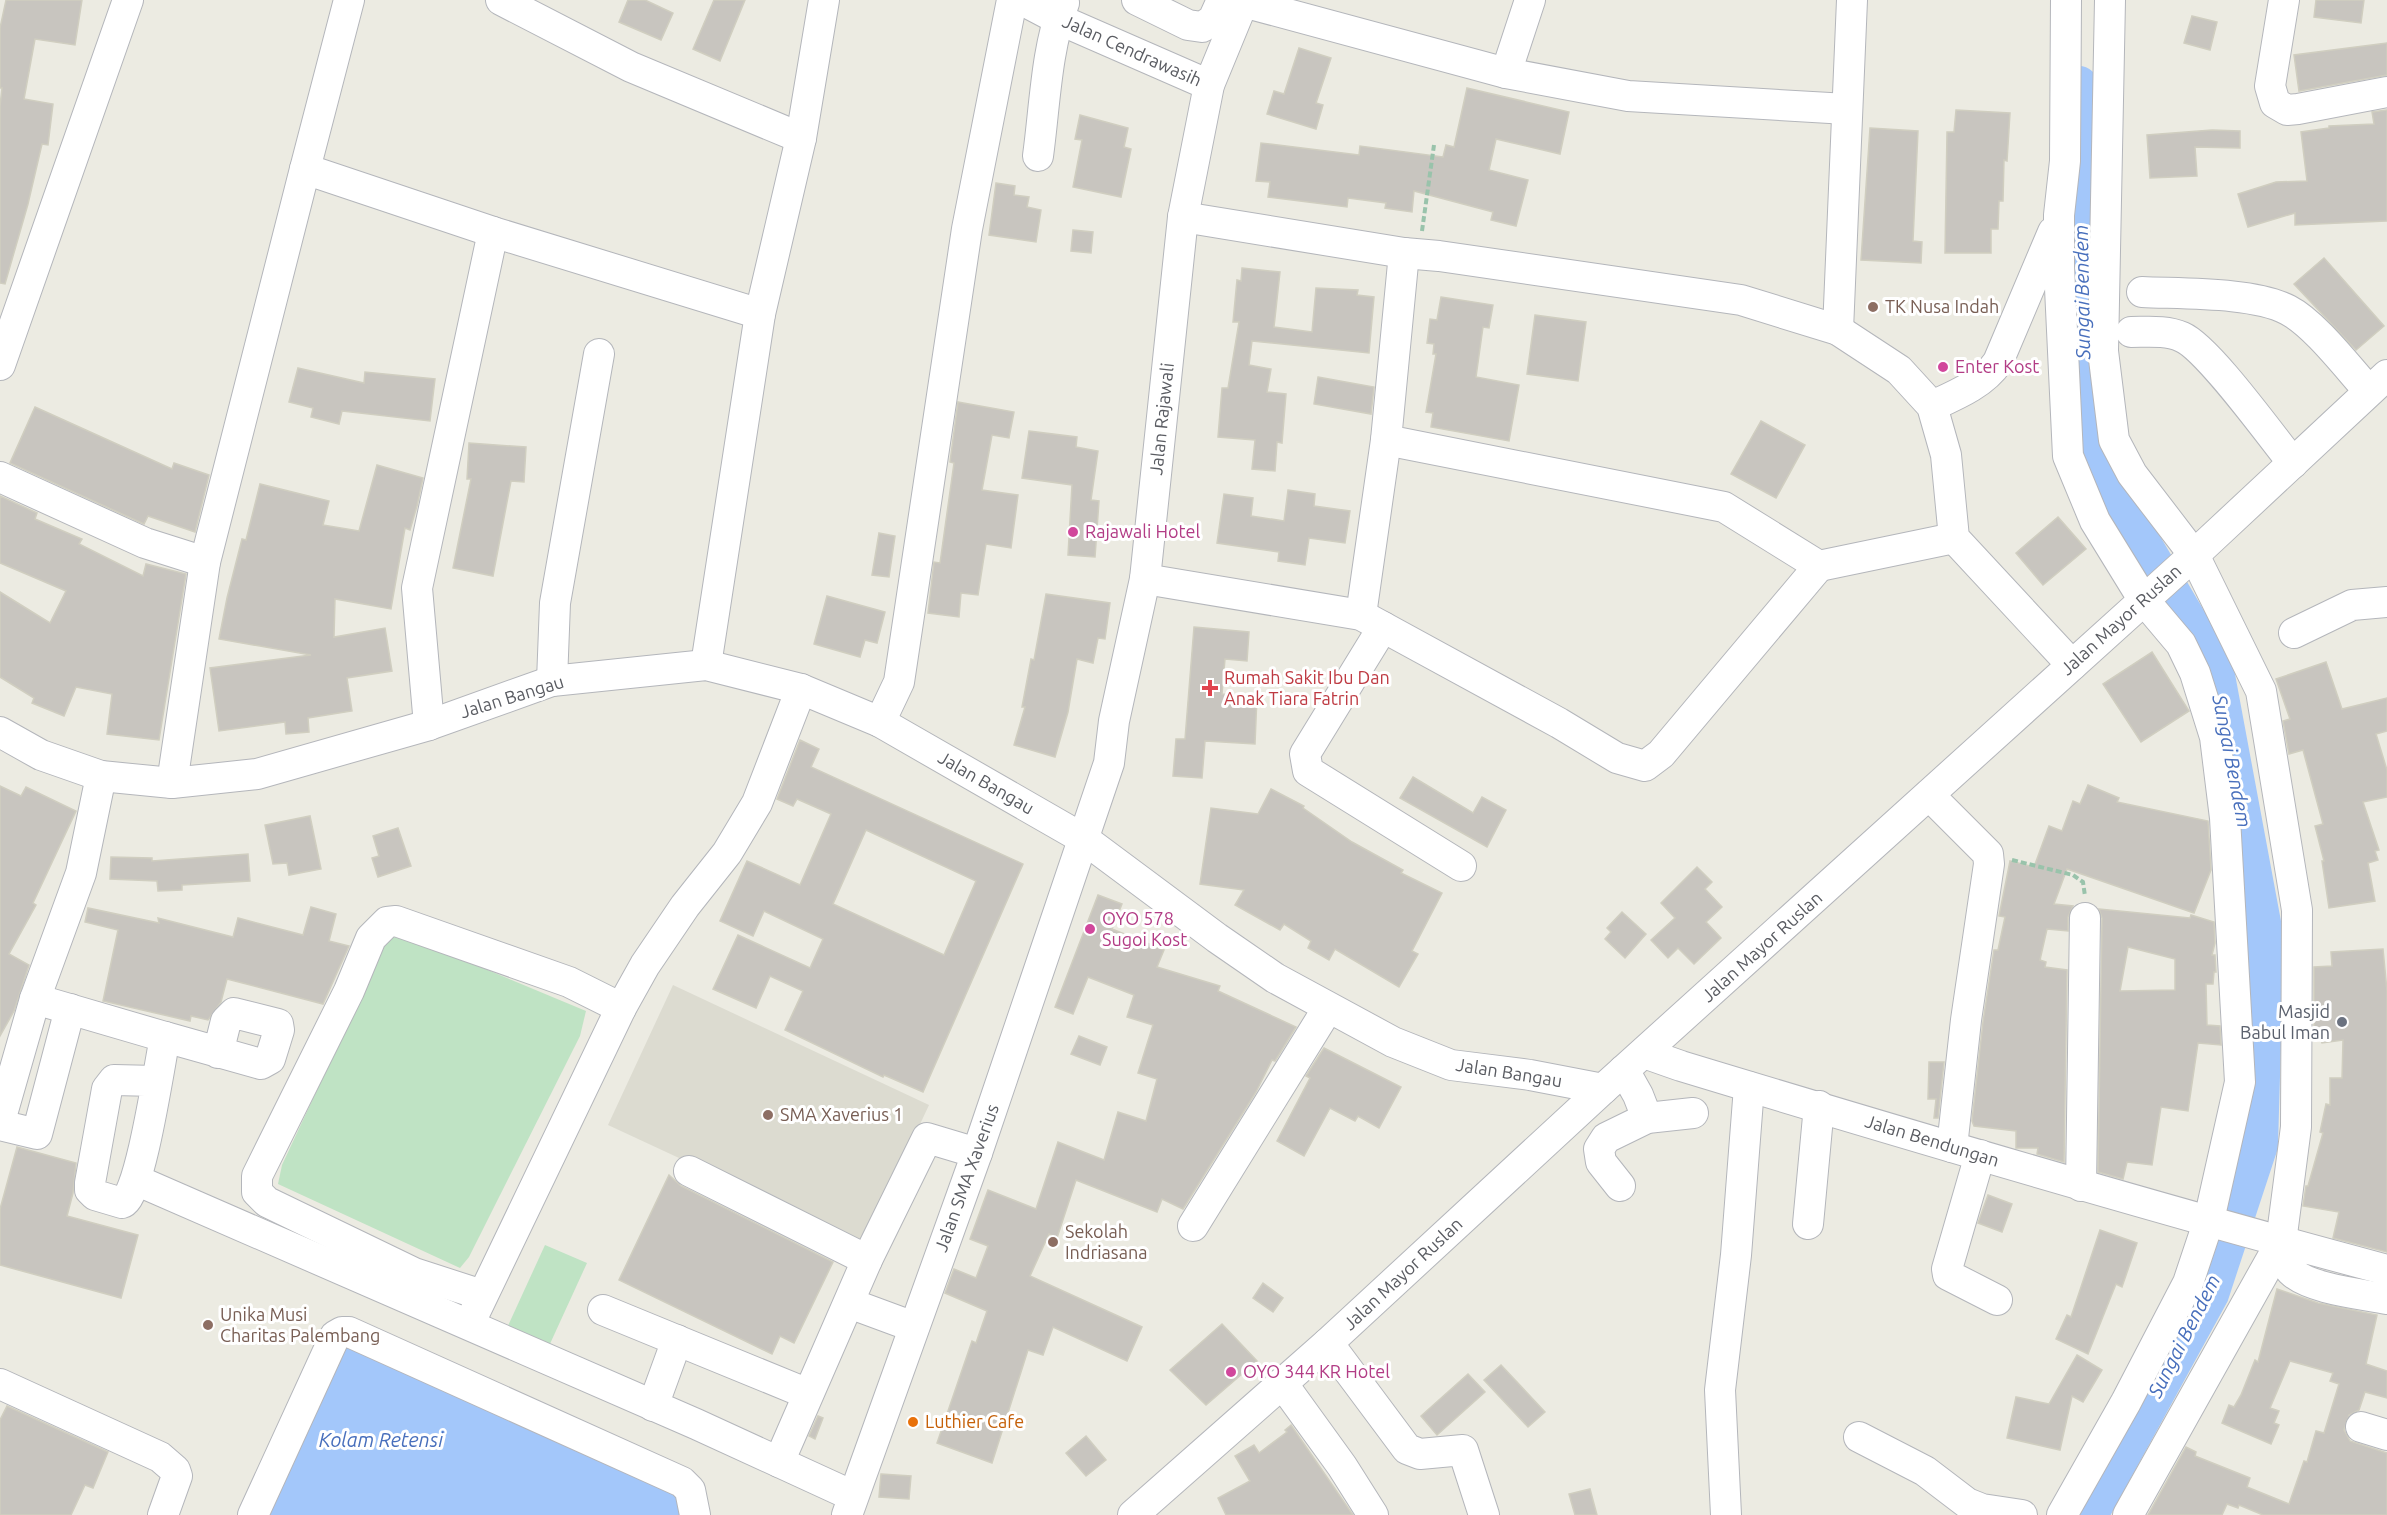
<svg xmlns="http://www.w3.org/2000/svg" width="2387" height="1515" font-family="Ubuntu,sans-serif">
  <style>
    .education { fill: #dcdbd0 }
    .green { fill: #bfe3c4 }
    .water { fill: #a3c7fa }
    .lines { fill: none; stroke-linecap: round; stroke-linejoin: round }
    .river { stroke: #a3c7fa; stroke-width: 38 }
    .building { fill: #c8c5bf; stroke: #d0cec0; stroke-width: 1.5; fill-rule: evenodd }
    .minor-casing { stroke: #b4b6bb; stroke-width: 32 }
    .path { stroke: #99c3ab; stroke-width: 4; stroke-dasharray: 6 3; stroke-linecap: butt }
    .minor { stroke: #fff; stroke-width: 30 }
    .education-dot { fill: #8d6e63; stroke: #fff; stroke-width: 2 }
    .hotel-dot { fill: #d1479c; stroke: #fff; stroke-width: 2 }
    .health-dot { fill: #e0444e; stroke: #fff; stroke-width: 2 }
    .worship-dot { fill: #6b7280; stroke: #fff; stroke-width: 2 }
    .food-dot { fill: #e8710a; stroke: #fff; stroke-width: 2 }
    .labels { text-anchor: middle; stroke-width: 6; stroke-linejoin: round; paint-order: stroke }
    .street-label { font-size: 18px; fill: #5a5c62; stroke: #fff }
    .education-label { font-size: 18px; fill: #785e54; stroke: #fff; text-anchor: start }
    .hotel-label { font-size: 18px; fill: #b23c85; stroke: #fff; text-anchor: start }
    .health-label { font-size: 18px; fill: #be3a42; stroke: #fff; text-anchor: start }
    .worship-label { font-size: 18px; fill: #5b616d; stroke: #fff; text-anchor: end }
    .food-label { font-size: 18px; fill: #c56008; stroke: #fff; text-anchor: start }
    .water-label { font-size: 20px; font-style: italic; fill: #486fbc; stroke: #fff }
  </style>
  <rect width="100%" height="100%" fill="#ecebe2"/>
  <path class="education" d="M673,985L929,1105L864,1244L608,1125Z"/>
  <g class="green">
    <path d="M406,936L586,1011L580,1036L469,1257L460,1268L278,1184L282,1165L388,938Z"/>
    <path d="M545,1245L587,1263L549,1346L507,1328Z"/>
  </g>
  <path class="water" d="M342,1339L682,1493L686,1515H262Z"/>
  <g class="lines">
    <path class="river" d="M2079,85L2084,432L2119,504L2214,665L2265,939L2259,1145L2210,1294L2089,1515"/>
  </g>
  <g class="building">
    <path d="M6,0H82L75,45L35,39L24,99L53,104L48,145L42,144L28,204L5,284L0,283V106L2,88H0V28Z"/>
    <path d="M628,0H645L673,13L661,40L619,22Z"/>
    <path d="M714,0H745L720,61L693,49Z"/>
    <path d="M2316,0H2364L2361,23L2314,17Z"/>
    <path d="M2192,16L2217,22L2210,50L2184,43Z"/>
    <path d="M2387,43V75L2299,91L2294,55Z"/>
    <path d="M1299,48L1331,58L1316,103L1323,105L1316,129L1267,114L1274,91L1284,94Z"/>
    <path d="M1467,88L1569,112L1560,154L1496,139L1489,170L1528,180L1516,226L1491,220L1493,212L1414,191L1412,212L1385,208L1386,203L1348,198L1347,207L1268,197L1270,182L1256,181L1261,143L1359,155L1360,146L1443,157L1446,145L1454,147Z"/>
    <path d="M1956,110L2010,113L2007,161L2004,160L2003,201H1999L1998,229H1991V253H1945L1947,132H1954Z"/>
    <path d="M2387,110V221L2295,225V213L2248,227L2238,194L2276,182L2307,181L2301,132L2329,128V126L2374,124L2372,112Z"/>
    <path d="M1080,115L1128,128L1124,147L1131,149L1121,197L1073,187L1082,140L1075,139Z"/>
    <path d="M1870,128L1918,131L1913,241L1922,242L1921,263L1861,260Z"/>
    <path d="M2212,130L2240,131V148L2195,147L2197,176L2150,178L2147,135Z"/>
    <path d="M996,183L1015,186L1014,195L1029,197L1027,207L1041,210L1036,242L989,235Z"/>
    <path d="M1073,230L1093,232L1091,253L1071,251Z"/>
    <path d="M2324,258L2384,326L2356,350L2294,284Z"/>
    <path d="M1242,268L1280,272L1274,327L1312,332L1316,288L1358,290L1357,295L1374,297L1369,353L1252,341L1249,365L1271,369L1267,392L1286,394L1282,443L1277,442L1275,471L1252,469L1255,440L1218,437L1222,388H1228L1239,322H1233L1237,280L1241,281Z"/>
    <path d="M1441,297L1493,305L1489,328L1483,327L1476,377L1519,385L1509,441L1431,427L1433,413L1426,412L1436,354H1433L1434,344L1427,343L1430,319L1437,320Z"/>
    <path d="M1535,315L1586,322L1578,381L1527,374Z"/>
    <path d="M298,368L364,383L365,372L435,379L430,421L342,411L339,424L311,417L313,408L289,402Z"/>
    <path d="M1318,377L1374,387L1371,414L1314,404Z"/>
    <path d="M958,402L1014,412L1009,438L992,435L982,490L1018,495L1011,548L986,544L978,595L961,593L959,617L928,613L934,562L940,563L954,463L950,462Z"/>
    <path d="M35,407L172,469L174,463L209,475L195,532L148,516L144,524L10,463Z"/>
    <path d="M1761,421L1805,445L1776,498L1731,474Z"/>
    <path d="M1029,431L1077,437L1076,447L1098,451L1091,500L1099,501L1095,557L1068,555L1072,485L1022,478Z"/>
    <path d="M469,443L526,447L524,482L511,481L493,576L453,568L471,479H467Z"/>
    <path d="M377,465L423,478L417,506L410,530L405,528L391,609L335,599L334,637L385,628L392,671L347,678L352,711L308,718L309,732L286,734L285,722L219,731L210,668L311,655L219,639L227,598L242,539L246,540L260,484L329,501L323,525L359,531Z"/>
    <path d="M1288,490L1315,494L1314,506L1350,511L1345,543L1309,538L1305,565L1278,561L1279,552L1217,543L1224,494L1253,498L1251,516L1284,521Z"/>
    <path d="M0,496L37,513L35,519L82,539L79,544L143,576L146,564L186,574L159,740L107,734L112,694L76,687L64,716L32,703L34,698L0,677V592L50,623L66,591L0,563Z"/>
    <path d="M2058,517L2086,549L2043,585L2016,553Z"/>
    <path d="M879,533L895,536L889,577L872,575Z"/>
    <path d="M1046,594L1110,603L1105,639L1098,638L1093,663L1077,659L1068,712L1055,757L1014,745L1025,707H1022L1031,659L1034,660Z"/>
    <path d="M827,596L885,612L877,643L865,640L860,657L814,644Z"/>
    <path d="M1194,627L1249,632L1247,661L1225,659L1222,694L1257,696L1255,744L1205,741L1202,778L1173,776L1176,739H1185Z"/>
    <path d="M2152,652L2189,711L2141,742L2103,684Z"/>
    <path d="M2326,662L2342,709L2387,698V731L2376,734L2387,770V797L2363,802L2379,850L2375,851L2378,860L2368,863L2375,901L2329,908L2322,861H2324L2315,826L2323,824L2303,750L2289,754L2283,721L2290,719L2276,679Z"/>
    <path d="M800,740L819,749L811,767L1023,864L923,1092L884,1075L883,1077L785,1030L803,991L770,976L756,1008L713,989L738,935L810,968L823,939L764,911L753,936L720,921L747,861L800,885L831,814L797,799L793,806L777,799ZM866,830L976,881L944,955L833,904Z"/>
    <path d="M1413,777L1473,813L1482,797L1506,810L1487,847L1400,798Z"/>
    <path d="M2088,785L2119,798L2117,802L2208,821L2211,870L2194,913L2067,869L2054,904L2073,906L2068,917V931L2047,929L2040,960L2046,962L2045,967L2067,970L2064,1162L2037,1154L2038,1148H2016V1131L1974,1126L1972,1121L1983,1022L1994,950H1998L2005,917L1999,916L2010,861L2034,867L2049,826L2062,831L2073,801L2080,804Z"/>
    <path d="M0,786L21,796L26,787L76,811L33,903L36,905L9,954L29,965L14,1011L0,1036Z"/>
    <path d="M1271,789L1304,806L1303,808L1352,842L1403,870L1401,873L1442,893L1412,951L1418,954L1399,987L1335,949L1329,960L1308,948L1311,941L1284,924L1280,930L1235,905L1244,890L1200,884L1211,808L1258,814Z"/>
    <path d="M310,816L321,869L289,875L287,863L273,864L265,825Z"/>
    <path d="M398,828L411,866L378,877L372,858L379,856L373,836Z"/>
    <path d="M248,854L250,881L182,885V890L158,891L157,881L110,879L111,857L152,858V861Z"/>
    <path d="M1697,867L1712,882L1705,889L1722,907L1706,922L1721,938L1694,964L1678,948L1668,958L1651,940L1675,918L1661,903Z"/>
    <path d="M1098,895L1122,904L1112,929L1164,950L1157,967L1220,986L1218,991L1296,1027L1275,1061L1272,1060L1256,1092L1183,1209L1162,1199L1157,1212L1076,1180L1057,1238L1049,1234L1030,1276L1142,1327L1127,1361L1053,1327L1043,1355L1028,1350L992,1463L937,1443L972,1341L976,1343L987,1311L945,1293L954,1269L976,1278L988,1246L970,1239L988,1190L1036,1209L1058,1142L1104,1160L1118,1112L1146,1121L1157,1079L1138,1073L1153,1025L1127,1017L1134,995L1088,977L1073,1014L1055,1007Z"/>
    <path d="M311,907L336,914L329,941L349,946L323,1004L227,979L221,1002L208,1020L191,1016L190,1021L103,1001L118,930L85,922L88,908L159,923L158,918L233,937L238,918L303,935Z"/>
    <path d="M2099,909L2190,918L2191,915L2214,922L2215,943L2212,955H2215L2216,972H2214L2213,984H2206L2207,1025L2220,1026L2221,1045L2198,1043L2188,1111L2161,1107L2152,1165L2127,1162L2123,1179L2098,1172L2102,918ZM2128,947L2175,959V990L2120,991Z"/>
    <path d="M1622,912L1646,934L1625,958L1605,939L1611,932L1607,928Z"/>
    <path d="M2383,949L2387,991V1252L2333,1238L2339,1212L2303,1206L2306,1186H2308L2323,1133L2320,1132L2326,1104L2330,1105V1078H2342L2343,1040L2322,1043L2321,1039L2314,1040V967L2332,966L2331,952Z"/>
    <path d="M1079,1036L1107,1047L1100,1065L1071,1054Z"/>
    <path d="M1324,1048L1401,1087L1379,1128L1358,1116L1355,1121L1330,1108L1304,1156L1277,1141L1310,1078L1306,1076Z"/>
    <path d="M1929,1062H1944L1938,1118H1934L1936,1099H1928Z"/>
    <path d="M17,1147L76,1163L73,1193L67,1216L138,1235L121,1298L0,1265V1209Z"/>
    <path d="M669,1175L681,1186L833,1262L794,1343L780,1336L772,1354L619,1280Z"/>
    <path d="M1988,1195L2012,1204L2002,1232L1978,1223Z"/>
    <path d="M2100,1230L2137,1243L2122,1287L2116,1284L2088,1354L2056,1339L2067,1315L2071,1317Z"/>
    <path d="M1263,1283L1283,1298L1273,1312L1253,1298Z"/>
    <path d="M2277,1289L2318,1303L2377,1315L2366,1364L2387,1371V1398L2365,1392L2359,1410L2349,1415L2344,1430L2350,1441L2387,1453V1515H2263L2239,1505L2238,1508L2227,1504L2222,1515H2148L2186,1447L2196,1452L2195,1456L2250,1478L2247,1487L2289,1504L2304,1461L2307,1462L2316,1431L2324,1433L2339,1384L2330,1381L2333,1373L2290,1361L2270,1408L2279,1411L2274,1423L2279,1425L2271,1444L2222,1423L2229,1405L2234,1407L2241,1395L2255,1360L2258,1362Z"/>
    <path d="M1222,1324L1257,1361L1206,1405L1170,1370Z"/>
    <path d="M2077,1355L2102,1370L2083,1402L2072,1396L2060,1450L2007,1438L2016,1397L2049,1404Z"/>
    <path d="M1501,1365L1545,1412L1528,1427L1484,1380Z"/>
    <path d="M1468,1374L1485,1392L1437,1435L1421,1416Z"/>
    <path d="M7,1406L108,1452L93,1488L85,1485L71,1515H0V1420Z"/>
    <path d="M818,1416L823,1418L815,1439L809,1436Z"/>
    <path d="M1291,1425L1353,1515H1226L1218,1498L1250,1481L1235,1456L1254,1445L1259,1453L1287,1432L1285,1430Z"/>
    <path d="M1086,1436L1106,1460L1086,1476L1066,1453Z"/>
    <path d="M881,1474L911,1476L909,1499L879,1497Z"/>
    <path d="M1590,1489L1597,1515H1575L1569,1494Z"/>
  </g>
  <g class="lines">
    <g class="minor-casing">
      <g id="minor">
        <path d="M501,0L631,67L801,138"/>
        <path d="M1022,0L1058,19L1209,85"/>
        <path d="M1137,0L1188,25L1202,27L1213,20L1222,0"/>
        <path d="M2110,0L2103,351L2114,440L2132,474L2194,555L2261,691L2297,910L2296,1127L2281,1242L2128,1515"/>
        <path d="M2284,0L2270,86L2275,103L2287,110L2298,109L2387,92"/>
        <path d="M1243,2L1506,73L1628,96L1847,109"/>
        <path d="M1506,73L1530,0"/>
        <path d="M1038,156C1045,105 1046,50 1064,3"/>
        <path d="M305,169L349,0"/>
        <path d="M1183,217L1404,253L1439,256L1741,300L1838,330L1899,370L1932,406L1946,455L1954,538L2072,665"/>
        <path d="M1404,253L1386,440L1724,507L1819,566L1954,538"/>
        <path d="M2142,292C2182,294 2254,292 2288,310C2315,324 2348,368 2369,391"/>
        <path d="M1838,330L1852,0"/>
        <path d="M2131,332C2148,332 2166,330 2182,337C2208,348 2271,436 2293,463"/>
        <path d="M0,365L128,0"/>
        <path d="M1932,406C1956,395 1983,384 1998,362L2053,232"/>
        <path d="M0,477L145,543L205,562"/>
        <path d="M1145,579L1361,615L1559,723L1617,758L1645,766L1661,754L1819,566"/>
        <path d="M1361,615L1386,440"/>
        <path d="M1383,627L1305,754L1308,771L1461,866"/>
        <path d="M2294,633L2352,605L2387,602"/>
        <path d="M706,665L760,314L801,138L824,0"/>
        <path d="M552,681L555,603L599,354"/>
        <path d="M880,722L899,682L967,229L1012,0"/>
        <path d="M429,725L417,588L493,232L760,314"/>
        <path d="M0,732L41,755L101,776L172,783L257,774L429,725L552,681L706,665L801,689L880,722L1075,834"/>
        <path d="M172,783L205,562L305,169L493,232"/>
        <path d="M1929,795L1988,854L1989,864L1966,1020L1952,1147"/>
        <path d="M1084,839L1217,938L1275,978L1393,1042L1451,1065L1530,1075L1603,1089"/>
        <path d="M35,999L165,1037C160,1061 140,1199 122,1203L95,1195L90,1190V1183L107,1089L114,1080L156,1081"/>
        <path d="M165,1037L261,1064L270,1059L279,1030L278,1024L234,1013L226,1021L218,1053"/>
        <path d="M1644,1053L1681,1066C1915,1137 2150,1207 2387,1270"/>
        <path d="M1624,1070L1638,1095L1647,1118"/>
        <path d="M0,1121L35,999L81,873L101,776"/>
        <path d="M0,1125L37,1134L70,1009"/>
        <path d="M1980,1155L1947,1269L1948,1275L1997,1300"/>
        <path d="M689,1171L867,1260"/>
        <path d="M136,1180L696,1424L853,1496"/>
        <path d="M1620,1186L1601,1162L1599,1149L1606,1138L1647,1118L1693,1113"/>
        <path d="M2081,1186L2085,918"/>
        <path d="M1808,1224L1819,1106"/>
        <path d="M1193,1226L1328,1008"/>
        <path d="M2293,1245L2291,1271C2309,1289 2362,1294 2387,1299"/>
        <path d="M482,1295L414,1273L267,1202L257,1192V1176L349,991L371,938L387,922L396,921L569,982L621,1008"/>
        <path d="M849,1303L914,1327"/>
        <path d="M603,1310L808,1394"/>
        <path d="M474,1314L621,1008L645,965L685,906L727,853L757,803L801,689"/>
        <path d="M1328,1343L1407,1449L1420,1454L1463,1450L1484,1515"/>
        <path d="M1282,1383L1342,1466L1373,1515"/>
        <path d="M0,1384L160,1457L175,1470L177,1476L163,1515"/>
        <path d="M653,1406L677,1340"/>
        <path d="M2361,1427L2387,1435"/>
        <path d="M1859,1437L1925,1471L1967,1503L1982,1509L2022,1515"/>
        <path d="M779,1462L867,1260L927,1138L977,1153"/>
        <path d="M253,1515L335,1336L342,1332H349L682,1482L690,1490L695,1515"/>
        <path d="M847,1515L977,1153L1109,763L1114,721L1145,579L1183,217L1209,85L1244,0"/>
        <path d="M1133,1515L1328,1343L1603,1089L2194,555L2387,375"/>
        <path d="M1726,1515L1720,1390L1736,1255L1749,1087"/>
        <path d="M2062,1515L2126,1402L2188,1283L2209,1220L2240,1082L2225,818L2215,737L2195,673L2181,644L2143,599L2095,521L2068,456L2059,267V215L2065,161L2066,0"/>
      </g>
    </g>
    <g class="path">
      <path d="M1422,231L1434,145"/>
      <path d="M2012,860L2073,875L2083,882L2085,896"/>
    </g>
    <use href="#minor" class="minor"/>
  </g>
  <g class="education-dot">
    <circle cx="1873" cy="307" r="6"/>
    <circle cx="768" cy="1115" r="6"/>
    <circle cx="1053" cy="1242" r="6"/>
    <circle cx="208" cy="1325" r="6"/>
  </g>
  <g class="hotel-dot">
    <circle cx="1943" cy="367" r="6"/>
    <circle cx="1073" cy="532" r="6"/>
    <circle cx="1090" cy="929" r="6"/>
    <circle cx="1231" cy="1372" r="6"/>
  </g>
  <path class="health-dot" d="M1207 679h6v6h6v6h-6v6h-6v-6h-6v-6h6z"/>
  <circle class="worship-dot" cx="2342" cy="1022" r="6"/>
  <circle class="food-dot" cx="913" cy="1422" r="6"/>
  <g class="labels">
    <g class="street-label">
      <text transform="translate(1132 51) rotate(24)" y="6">Jalan Cendrawasih</text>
      <text transform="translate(1162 419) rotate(-84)" y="6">Jalan Rajawali</text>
      <text transform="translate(2121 620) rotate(-42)" y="6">Jalan Mayor Ruslan</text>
      <text transform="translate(512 697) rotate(-17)" y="6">Jalan Bangau</text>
      <text transform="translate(986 783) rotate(30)" y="6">Jalan Bangau</text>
      <text transform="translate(1762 947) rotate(-42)" y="6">Jalan Mayor Ruslan</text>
      <text transform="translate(1509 1073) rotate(9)" y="6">Jalan Bangau</text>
      <text transform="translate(1932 1141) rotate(17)" y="6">Jalan Bendungan</text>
      <text transform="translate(967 1178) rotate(-70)" y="6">Jalan SMA Xaverius</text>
      <text transform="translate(1403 1274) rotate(-43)" y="6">Jalan Mayor Ruslan</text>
    </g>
    <g class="education-label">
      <text x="1885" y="313">TK Nusa Indah</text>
      <text x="780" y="1121">SMA Xaverius 1</text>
      <text x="1065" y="1238">Sekolah<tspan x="1065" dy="21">Indriasana</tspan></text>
      <text x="220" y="1321">Unika Musi<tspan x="220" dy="21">Charitas Palembang</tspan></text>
    </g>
    <g class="hotel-label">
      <text x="1955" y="373">Enter Kost</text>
      <text x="1085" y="538">Rajawali Hotel</text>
      <text x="1102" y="925">OYO 578<tspan x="1102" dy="21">Sugoi Kost</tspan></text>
      <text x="1243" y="1378">OYO 344 KR Hotel</text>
    </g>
    <g class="health-label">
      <text x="1224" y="684">Rumah Sakit Ibu Dan<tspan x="1224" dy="21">Anak Tiara Fatrin</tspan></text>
    </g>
    <g class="worship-label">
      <text x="2330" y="1018">Masjid<tspan x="2330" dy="21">Babul Iman</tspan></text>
    </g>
    <g class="food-label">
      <text x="925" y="1428">Luthier Cafe</text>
    </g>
    <g class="water-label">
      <text transform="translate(2082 292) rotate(-91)" y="7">Sungai Bendem</text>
      <text transform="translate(2232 761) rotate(79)" y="7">Sungai Bendem</text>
      <text transform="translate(2184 1336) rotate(-63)" y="7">Sungai Bendem</text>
      <text x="381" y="1447">Kolam Retensi</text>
    </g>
  </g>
</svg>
